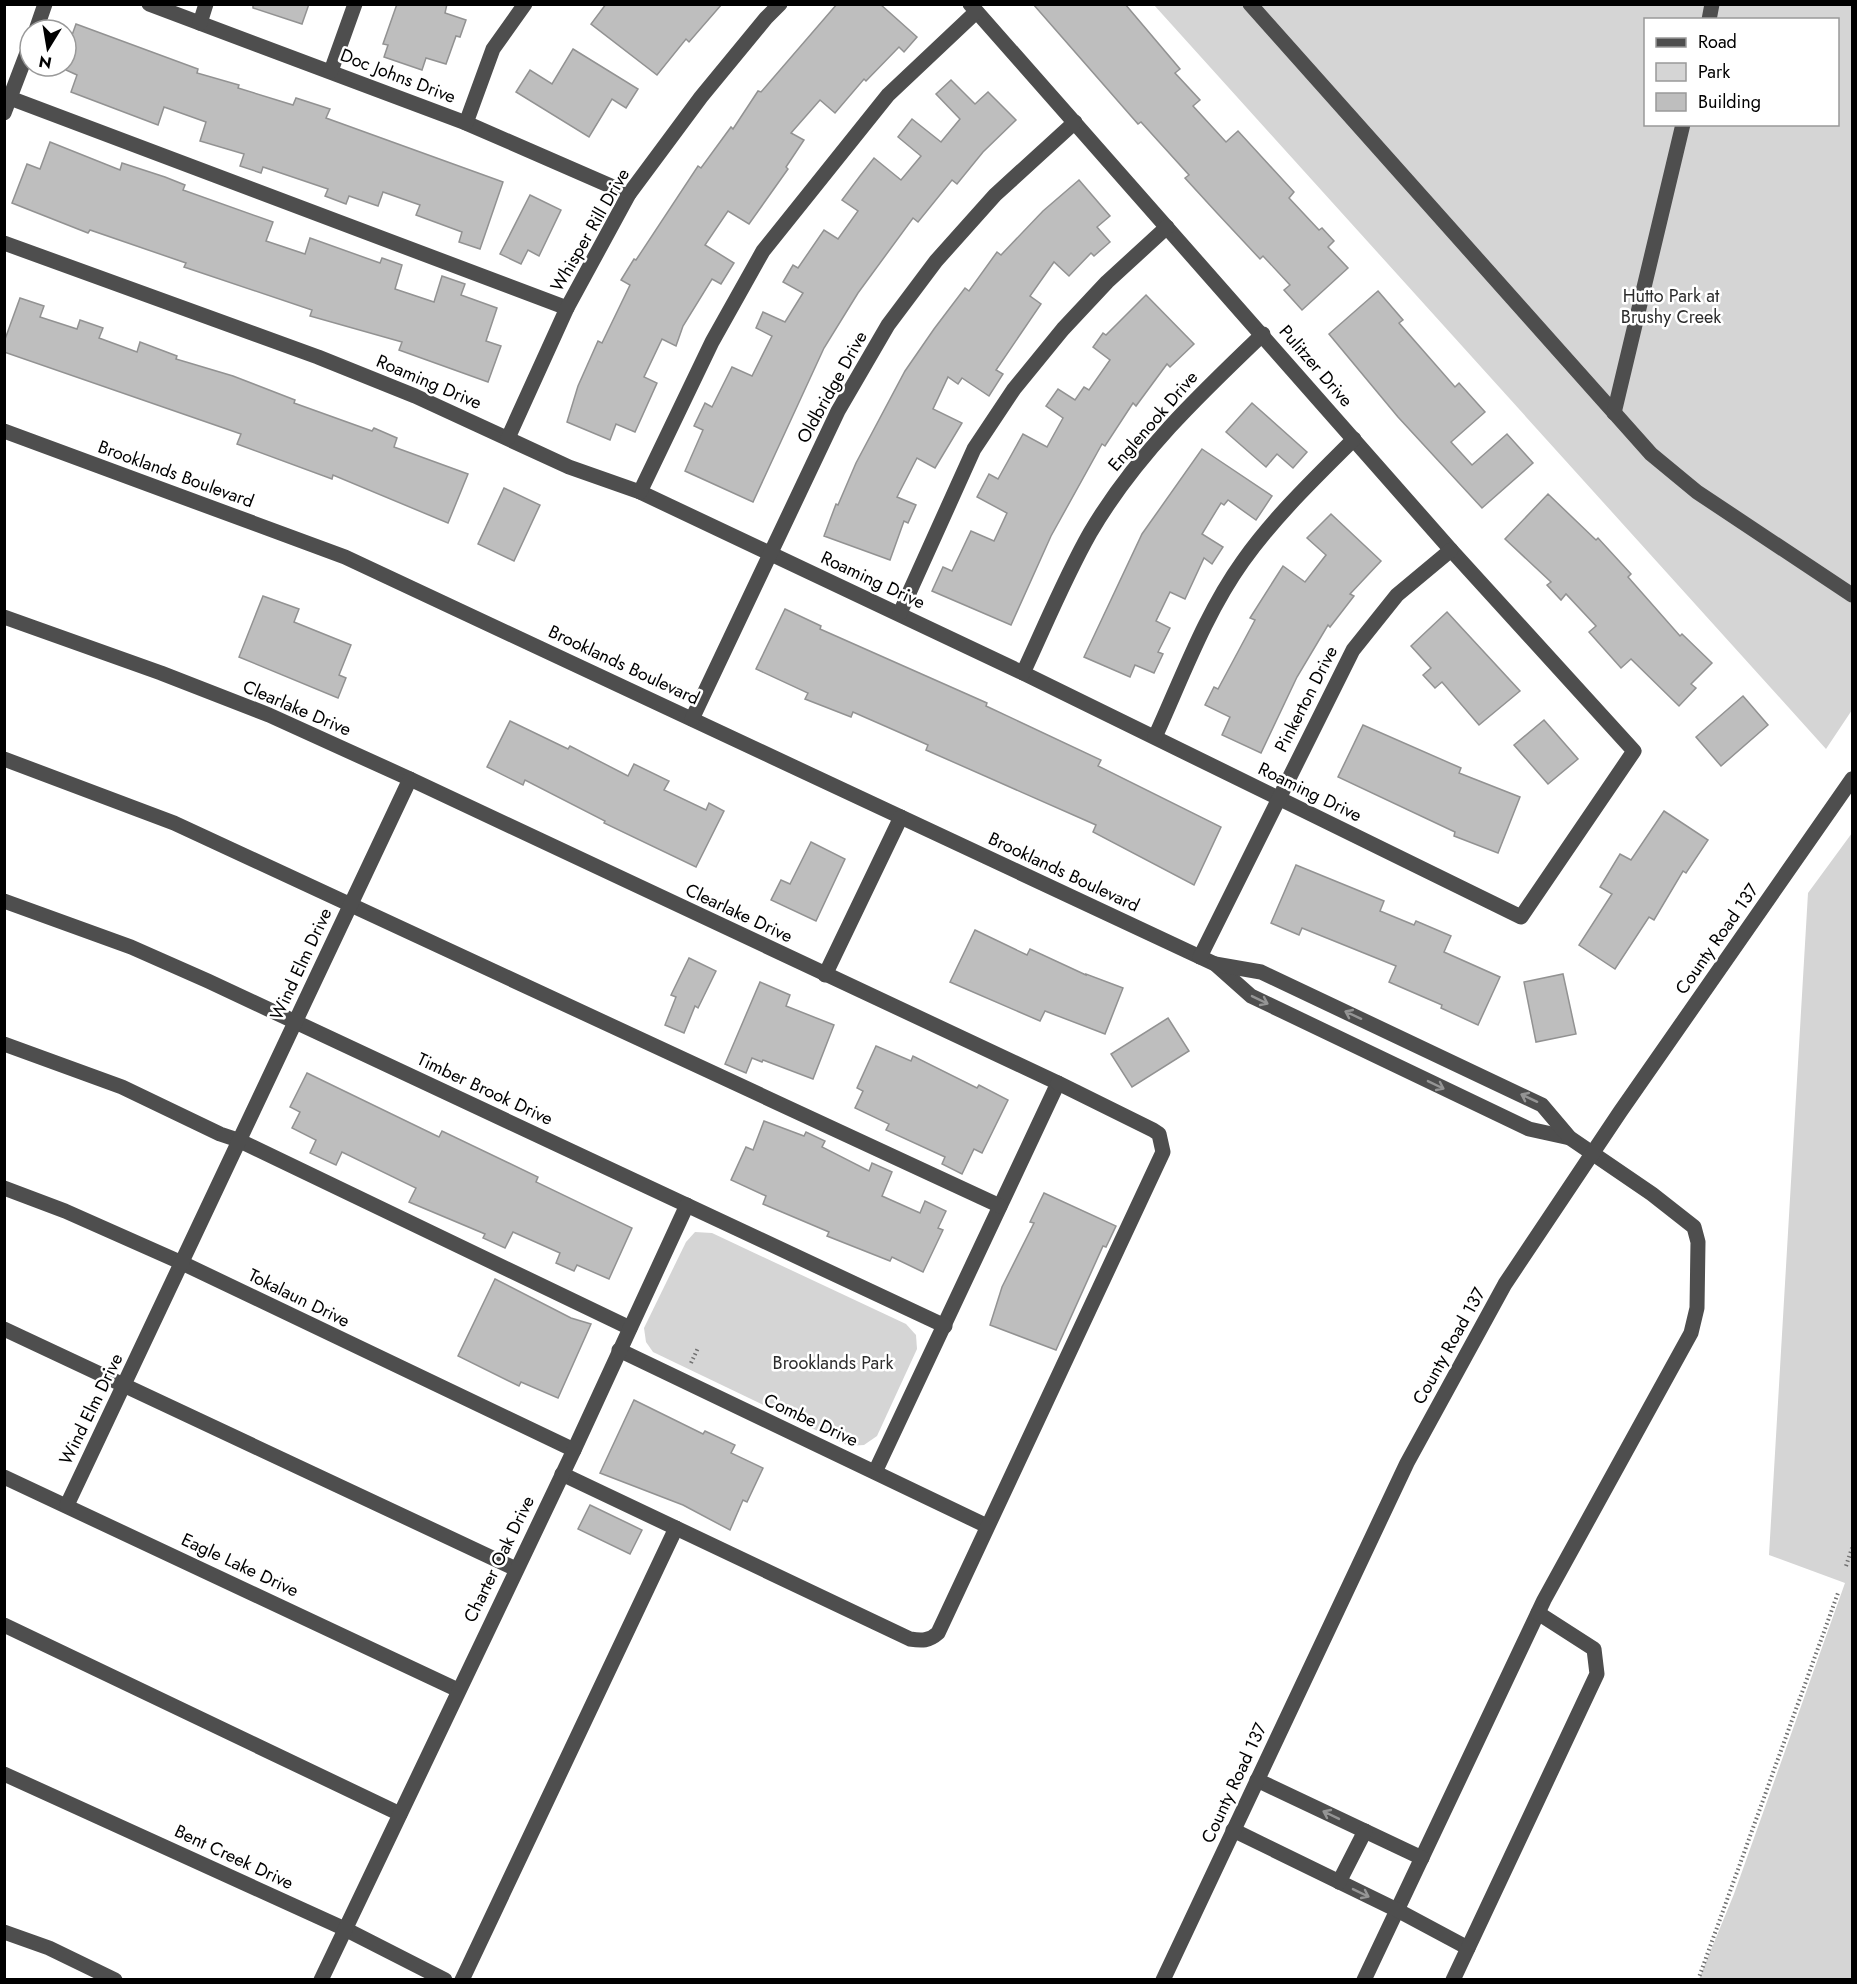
<svg xmlns="http://www.w3.org/2000/svg" width="1857" height="1984" font-family="Jost,sans-serif">
  <style>
    .green { fill: #d5d5d5; fill-rule: evenodd }
    .building { fill: #bebebe; stroke: #929292; stroke-width: 1.5 }
    .lines { fill: none; stroke-linecap: round; stroke-linejoin: round }
    .path { stroke: #707070; stroke-width: 4; stroke-dasharray: 1.5 3; stroke-linecap: butt }
    .minor { stroke: #4e4e4e; stroke-width: 15 }
    .oneway { stroke: #959595 }
    .labels { text-anchor: middle; stroke-width: 5; stroke-linejoin: round; paint-order: stroke }
    .street-label { font-size: 18px; fill: #000; stroke: #fff }
    .park-label { font-size: 18px; fill: #2c2c2c; stroke: #fff }
  </style>
  <rect width="100%" height="100%" fill="#fff"/>
  <g class="green">
    <path d="M1154,5H1852V710L1826,749ZM1646,20H1838V124H1646Z"/>
    <path d="M1852,833V1979H1699L1734,1894L1845,1583L1769,1555L1808,893Z"/>
    <path d="M695,1232L712,1233L906,1324L916,1335L917,1349L877,1436L864,1445L849,1446L653,1352L646,1342L644,1328L686,1242Z"/>
  </g>
  <g class="building">
    <path d="M253,4H309L302,24L253,8Z"/>
    <path d="M397,4H447L445,13L466,20L460,37L456,36L446,64L426,58L422,70L384,57L388,45L383,44Z"/>
    <path d="M606,4H722L689,42L686,39L657,75L591,24Z"/>
    <path d="M837,4H880L917,37L904,52L899,47L866,81L864,79L835,113L820,100L791,133L804,140L786,167L788,169L749,224L728,211L705,245L734,263L721,284L712,279L683,326L676,346L662,339L644,377L657,383L635,432L616,424L610,440L567,422L578,386L598,341L602,343L630,285L621,280L634,259L636,260L698,166L701,168L731,127L733,129L758,91L761,92Z"/>
    <path d="M1033,4H1125L1180,69L1175,73L1200,100L1193,106L1226,142L1238,131L1294,192L1289,198L1319,230L1322,228L1334,241L1328,247L1348,268L1302,310L1284,290L1290,285L1263,256L1260,259L1217,213L1185,178L1189,175L1141,122L1138,124Z"/>
    <path d="M76,24L198,69L197,73L239,85L238,88L293,105L296,98L330,109L326,118L503,182L480,249L459,242L462,232L416,215L420,205L383,192L378,206L349,196L346,204L325,196L328,189L263,167L261,173L240,166L244,154L200,141L206,122L164,107L158,125L71,92L77,75L66,70V52Z"/>
    <path d="M573,49L638,89L626,108L612,99L589,137L516,92L530,70L552,84Z"/>
    <path d="M951,80L975,104L988,92L1016,120L983,152L957,184L952,180L918,222L913,218L858,293L824,348L753,502L685,471L703,430L694,426L705,403L712,407L732,367L752,376L772,336L756,328L763,312L785,322L803,293L783,282L793,265L798,268L824,230L838,239L858,211L842,200L860,176L874,158L901,180L921,156L898,137L912,119L941,142L960,119L936,94Z"/>
    <path d="M50,142L120,170L122,163L165,177L185,185L183,190L273,222L266,241L305,254L310,238L380,263L382,258L402,265L395,289L434,302L442,276L465,284L461,295L497,308L486,341L501,346L488,382L399,350L402,342L310,316L312,310L184,267L186,263L90,230L88,233L12,203L27,164L40,169Z"/>
    <path d="M1079,180L1110,216L1097,227L1110,242L1094,256L1091,253L1069,276L1054,262L1030,296L1041,304L996,370L1003,374L989,396L962,378L958,384L948,377L933,409L962,423L935,468L917,458L897,497L916,505L908,523L904,521L890,560L824,536L836,504L838,505L856,463L905,371L934,329L965,288L969,291L997,252L1001,255L1043,211Z"/>
    <path d="M530,195L561,210L539,256L528,250L521,264L500,254Z"/>
    <path d="M1378,291L1403,320L1399,323L1455,387L1459,383L1485,412L1451,442L1472,465L1507,434L1533,463L1482,508L1398,417L1329,334Z"/>
    <path d="M1146,295L1194,344L1170,367L1167,364L1136,406L1133,403L1105,446L1102,444L1051,536L1011,625L932,591L943,567L952,571L971,531L994,541L1007,513L977,497L989,474L998,479L1023,434L1047,447L1063,418L1046,406L1058,389L1075,400L1084,387L1089,390L1110,360L1093,347L1103,333L1106,335Z"/>
    <path d="M20,298L44,306L40,317L77,329L80,320L103,328L99,338L137,352L140,342L177,356L176,359L233,376L295,400L294,403L372,431L374,428L397,438L394,447L468,474L448,523L333,475L332,479L237,444L241,434L4,352V342Z"/>
    <path d="M1252,403L1307,452L1293,468L1277,454L1266,467L1226,432Z"/>
    <path d="M1202,449L1272,496L1256,520L1228,500L1224,505L1221,503L1202,534L1223,547L1212,564L1204,558L1185,599L1170,592L1156,621L1170,628L1158,652L1163,654L1154,673L1135,665L1130,677L1084,657L1142,534Z"/>
    <path d="M504,488L540,505L514,561L478,544Z"/>
    <path d="M1548,494L1596,540L1598,538L1631,574L1628,577L1680,636L1682,634L1712,663L1691,684L1696,688L1679,706L1631,659L1621,668L1589,632L1596,626L1566,594L1561,600L1547,585L1551,582L1505,539Z"/>
    <path d="M1331,514L1381,561L1350,594L1354,596L1330,627L1328,625L1297,677L1261,753L1222,735L1230,717L1205,705L1214,687L1218,689L1255,620L1250,618L1283,566L1305,582L1326,555L1307,538Z"/>
    <path d="M263,596L299,609L294,622L351,645L339,675L346,678L338,698L239,657Z"/>
    <path d="M785,609L821,626L820,629L987,703L986,706L1101,760L1098,766L1221,827L1194,885L1093,832L1096,825L926,750L928,745L853,712L851,717L805,699L808,693L756,669Z"/>
    <path d="M1447,612L1520,691L1479,725L1442,682L1435,688L1423,675L1431,668L1411,646Z"/>
    <path d="M1743,696L1768,725L1721,766L1696,737Z"/>
    <path d="M1544,720L1578,759L1548,784L1514,745Z"/>
    <path d="M510,721L568,749L570,746L628,776L634,764L669,781L664,790L706,810L709,803L724,811L696,867L604,823L605,821L525,780L523,785L487,767Z"/>
    <path d="M1363,725L1461,768L1459,773L1520,797L1498,853L1454,836L1455,832L1338,777Z"/>
    <path d="M1664,811L1708,840L1686,873L1683,871L1654,920L1649,917L1615,969L1579,945L1612,894L1600,887L1620,854L1631,860Z"/>
    <path d="M811,842L845,859L816,921L771,900L781,880L790,884Z"/>
    <path d="M1296,865L1384,901L1380,911L1414,925L1416,921L1451,936L1444,952L1500,977L1478,1025L1441,1008L1442,1005L1389,982L1396,966L1302,928L1299,935L1271,923Z"/>
    <path d="M975,930L1027,955L1030,949L1086,975V974L1123,988L1105,1034L1045,1011L1040,1021L950,982Z"/>
    <path d="M689,958L716,971L698,1008L695,1006L684,1033L665,1025L676,997L671,995Z"/>
    <path d="M1563,974L1576,1034L1536,1042L1524,982Z"/>
    <path d="M760,982L790,995L786,1006L834,1025L813,1079L763,1060L762,1062L752,1058L746,1073L725,1064Z"/>
    <path d="M1168,1018L1189,1051L1132,1087L1111,1054Z"/>
    <path d="M876,1046L911,1061L913,1056L977,1088L979,1085L1008,1100L982,1153L974,1149L962,1174L942,1164L945,1157L886,1130L889,1124L855,1108L863,1091L857,1088Z"/>
    <path d="M307,1073L439,1137L442,1131L538,1177L536,1182L632,1228L609,1279L577,1265L574,1271L556,1263L560,1253L513,1232L505,1248L483,1238L485,1234L409,1202L416,1188L342,1152L336,1165L310,1153L316,1140L292,1128L300,1112L290,1107Z"/>
    <path d="M764,1121L804,1136L806,1132L825,1141L822,1147L869,1171L872,1163L892,1172L882,1196L920,1213L925,1201L946,1211L938,1228L943,1230L923,1272L892,1257L890,1261L827,1236L829,1232L763,1204L766,1196L731,1180L746,1147L753,1150Z"/>
    <path d="M1044,1193L1116,1226L1106,1247L1103,1246L1056,1350L990,1325L1002,1287L1034,1223L1030,1222Z"/>
    <path d="M495,1279L571,1318L591,1324L558,1398L521,1382L519,1386L458,1356Z"/>
    <path d="M634,1400L703,1434L705,1431L735,1445L731,1453L763,1468L747,1502L743,1500L730,1530L683,1505L600,1473Z"/>
    <path d="M590,1505L642,1530L630,1554L578,1529Z"/>
  </g>
  <g class="lines">
    <g class="path">
      <path d="M691,1363L698,1348"/>
      <path d="M1846,1566L1852,1548"/>
      <path d="M1698,1980L1838,1593"/>
    </g>
    <g class="minor">
      <path d="M149,4L466,123L629,194"/>
      <path d="M1250,4L1651,454L1697,492L1852,595"/>
      <path d="M1709,20L1712,4"/>
      <path d="M200,23L206,4"/>
      <path d="M36,30L45,4"/>
      <path d="M331,71L355,4"/>
      <path d="M10,98L567,308"/>
      <path d="M4,113L30,45"/>
      <path d="M466,123L493,49L525,4"/>
      <path d="M4,243L318,357L415,396L569,467L640,492L1023,673L1521,917L1634,751L1451,550L970,4"/>
      <path d="M1614,413L1683,124"/>
      <path d="M4,431L345,557L1215,964L1251,996L1529,1129L1570,1138"/>
      <path d="M508,438L567,308L629,194L701,97L766,18L780,4"/>
      <path d="M640,492L712,342L763,251L888,95L976,12"/>
      <path d="M900,613L974,449L1014,389L1063,329L1107,282L1167,227"/>
      <path d="M4,617L161,673L269,715L410,779L1058,1083L875,1472"/>
      <path d="M1023,673C1045,626 1065,577 1090,533C1135,456 1199,395 1263,334"/>
      <path d="M692,719L838,411L888,325L936,261L995,195L1075,122"/>
      <path d="M1155,737C1182,678 1205,614 1243,561C1275,516 1315,478 1354,439"/>
      <path d="M4,759L174,823L1000,1206"/>
      <path d="M4,901L131,947L208,981L945,1326"/>
      <path d="M1200,957L1353,650L1397,595L1451,550"/>
      <path d="M1215,964L1261,972L1542,1105L1570,1138L1652,1194L1694,1227L1698,1242L1697,1308L1691,1333L1544,1600L1364,1980"/>
      <path d="M825,975L901,817"/>
      <path d="M4,1044L122,1087L220,1134L238,1140L630,1328"/>
      <path d="M4,1188L65,1211L180,1262L574,1450"/>
      <path d="M4,1329L516,1569"/>
      <path d="M619,1350L987,1526"/>
      <path d="M562,1474L910,1639C922,1641 929,1641 938,1633L1163,1152L1159,1134L1153,1130L1058,1083"/>
      <path d="M4,1477L458,1690"/>
      <path d="M67,1505L410,779"/>
      <path d="M4,1625L400,1814"/>
      <path d="M4,1774L345,1929L445,1980"/>
      <path d="M1257,1780L1422,1858"/>
      <path d="M1233,1830L1397,1910L1468,1948"/>
      <path d="M1339,1882L1365,1831"/>
      <path d="M4,1932L49,1948L115,1980"/>
      <path d="M321,1980L574,1450L687,1205"/>
      <path d="M462,1980L676,1528"/>
      <path d="M1163,1980L1407,1463L1505,1284L1620,1112L1852,779"/>
      <path d="M1453,1980L1597,1674L1594,1649L1538,1613"/>
    </g>
  </g>
  <defs><path id="oneway-shaft" d="M-6 0H5M1.5-3L5.5 0L1.5 3" fill="none" stroke-width="1.6" stroke-linecap="round" stroke-linejoin="round" transform="scale(1.5)"/></defs>
  <g class="oneway">
    <use href="#oneway-shaft" transform="translate(1260 1000) rotate(26)"/>
    <use href="#oneway-shaft" transform="translate(1353 1015) rotate(-155)"/>
    <use href="#oneway-shaft" transform="translate(1436 1085) rotate(26)"/>
    <use href="#oneway-shaft" transform="translate(1529 1098) rotate(-155)"/>
    <use href="#oneway-shaft" transform="translate(1331 1815) rotate(-154)"/>
    <use href="#oneway-shaft" transform="translate(1361 1893) rotate(26)"/>
  </g>
  <g class="labels">
    <g class="street-label">
      <text transform="translate(398 76) rotate(21)" y="6">Doc Johns Drive</text>
      <text transform="translate(590 230) rotate(-60)" y="6">Whisper Rill Drive</text>
      <text transform="translate(1316 366) rotate(49)" y="6">Pulitzer Drive</text>
      <text transform="translate(429 382) rotate(23)" y="6">Roaming Drive</text>
      <text transform="translate(832 387) rotate(-61)" y="6">Oldbridge Drive</text>
      <text transform="translate(1153 421) rotate(-49)" y="6">Englenook Drive</text>
      <text transform="translate(176 474) rotate(20)" y="6">Brooklands Boulevard</text>
      <text transform="translate(873 580) rotate(25)" y="6">Roaming Drive</text>
      <text transform="translate(624 665) rotate(25)" y="6">Brooklands Boulevard</text>
      <text transform="translate(1306 699) rotate(-63)" y="6">Pinkerton Drive</text>
      <text transform="translate(297 708) rotate(23)" y="6">Clearlake Drive</text>
      <text transform="translate(1310 792) rotate(26)" y="6">Roaming Drive</text>
      <text transform="translate(1064 872) rotate(25)" y="6">Brooklands Boulevard</text>
      <text transform="translate(739 913) rotate(25)" y="6">Clearlake Drive</text>
      <text transform="translate(1717 939) rotate(-55)" y="6">County Road 137</text>
      <text transform="translate(301 964) rotate(-65)" y="6">Wind Elm Drive</text>
      <text transform="translate(485 1089) rotate(25)" y="6">Timber Brook Drive</text>
      <text transform="translate(299 1298) rotate(26)" y="6">Tokalaun Drive</text>
      <text transform="translate(1449 1346) rotate(-61)" y="6">County Road 137</text>
      <text transform="translate(91 1409) rotate(-64)" y="6">Wind Elm Drive</text>
      <text transform="translate(811 1420) rotate(25)" y="6">Combe Drive</text>
      <text transform="translate(499 1559) rotate(-64)" y="6">Charter Oak Drive</text>
      <text transform="translate(240 1565) rotate(25)" y="6">Eagle Lake Drive</text>
      <text transform="translate(1234 1783) rotate(-65)" y="6">County Road 137</text>
      <text transform="translate(234 1857) rotate(25)" y="6">Bent Creek Drive</text>
    </g>
    <g class="park-label">
      <text x="1671" y="302">Hutto Park at<tspan x="1671" dy="21">Brushy Creek</tspan></text>
      <text x="833" y="1369">Brooklands Park</text>
    </g>
  </g>
  <rect width="1857" height="1984" fill="none" stroke="#000000" stroke-width="12"/>
  <rect x="1644" y="18" width="195" height="108" fill="#ffffff" stroke="#999999" stroke-width="1.5"/>
  <rect x="1656" y="38" width="30" height="9" fill="#4e4e4e" stroke="#999999" stroke-width="1.5"/>
  <text x="1698" y="48" font-size="18" fill="#000000">Road</text>
  <rect x="1656" y="63" width="30" height="18" fill="#d5d5d5" stroke="#999999" stroke-width="1.5"/>
  <text x="1698" y="78" font-size="18" fill="#000000">Park</text>
  <rect x="1656" y="93" width="30" height="18" fill="#bebebe" stroke="#999999" stroke-width="1.5"/>
  <text x="1698" y="108" font-size="18" fill="#000000">Building</text>
  <g transform="translate(48 48) rotate(191)"><circle r="28" fill="#ffffff" stroke="#999999" stroke-width="1.5"/>
  <path d="M0-4.5L10 22L0 15L-10 22Z" fill="#000000"/>
  <text y="-9" font-size="16" font-weight="bold" text-anchor="middle" fill="#000000">N</text>
  </g>
</svg>
